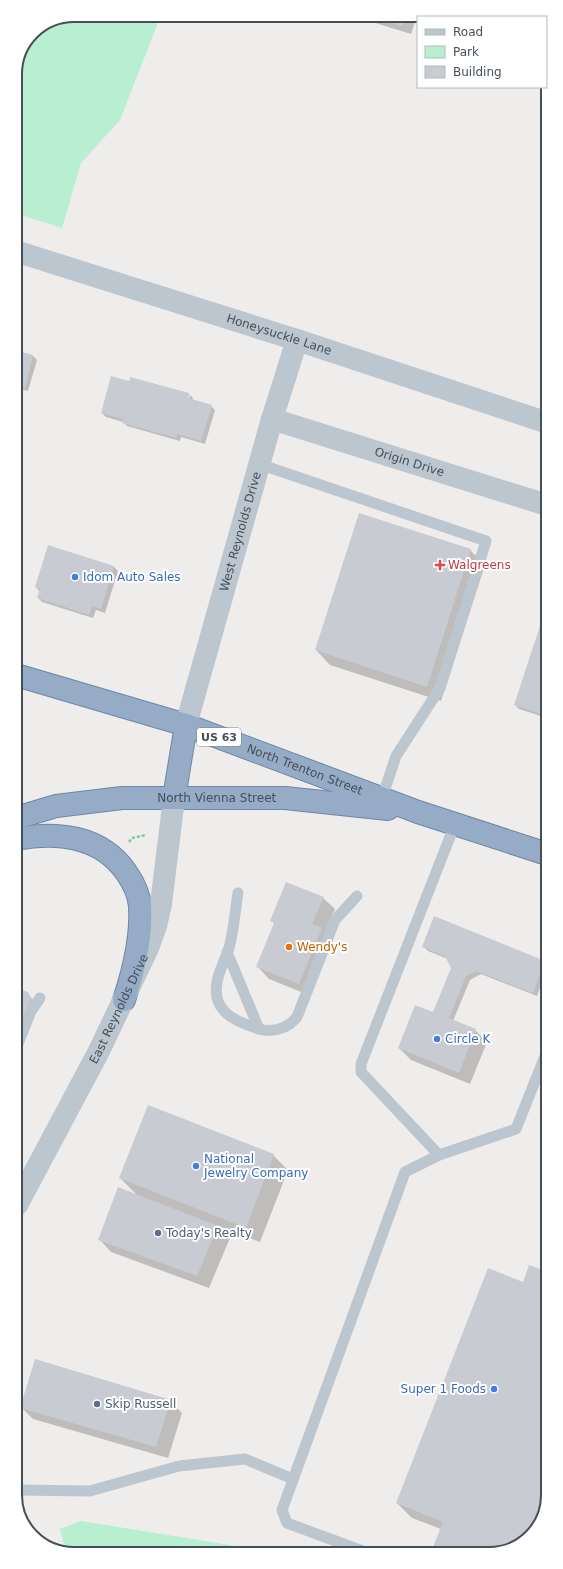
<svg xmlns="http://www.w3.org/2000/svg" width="563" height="1569" font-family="'DejaVu Sans',sans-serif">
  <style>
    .green { fill: #b8efd0 }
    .shadow { fill: #0003; fill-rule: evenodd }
    .building { fill: #c9cbd2 }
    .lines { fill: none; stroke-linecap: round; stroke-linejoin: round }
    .trunk-casing { stroke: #6d87a9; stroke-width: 24 }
    .path { stroke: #70cea3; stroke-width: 2.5; stroke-dasharray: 3 2; stroke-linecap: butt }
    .service { stroke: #bcc6cf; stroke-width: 11 }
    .minor { stroke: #bcc6cf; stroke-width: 22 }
    .tertiary { stroke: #bcc6cf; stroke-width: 22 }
    .trunk { stroke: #96abc5; stroke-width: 22 }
    .health-dot { fill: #e0444e; stroke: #fff; stroke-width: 1.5 }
    .shop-dot { fill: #3f7fe0; stroke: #fff; stroke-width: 1.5 }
    .food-dot { fill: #e8710a; stroke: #fff; stroke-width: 1.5 }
    .service-dot { fill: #5c6f8a; stroke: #fff; stroke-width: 1.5 }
    .labels { text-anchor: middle; stroke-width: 4; stroke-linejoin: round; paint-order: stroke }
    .shield { fill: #fff; stroke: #7c848c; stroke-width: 1 }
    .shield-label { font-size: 11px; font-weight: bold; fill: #444f5a }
    .street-label { font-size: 12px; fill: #444f5a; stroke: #fff }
    .health-label { font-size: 12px; fill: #be3a42; stroke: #fff; text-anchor: start }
    .shop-label { font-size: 12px; fill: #366cbe; stroke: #fff; text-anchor: start }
    .food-label { font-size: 12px; fill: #c56008; stroke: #fff; text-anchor: start }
    .service-label { font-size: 12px; fill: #4e5e75; stroke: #fff; text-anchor: start }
    .rim { fill: none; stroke: #444f5a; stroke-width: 2 }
  </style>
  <rect width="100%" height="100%" fill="#efecec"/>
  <g class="green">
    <path d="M74,15H161L120,120L81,163L62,228L15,213V70L32,32Z"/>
    <path d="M81,1521L279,1553L84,1554L64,1544L60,1529Z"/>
  </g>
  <g class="shadow">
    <path d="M353,15H417L411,34L356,17Z"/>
    <path d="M15,351L33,356L37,360L28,391L16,388Z"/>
    <path d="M189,394L193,398L192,401L211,406L215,410L205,444L181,437L180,441L127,426L123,422L106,417L102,413ZM188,395H190L187,404Z"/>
    <path d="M49,547L114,567L118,571L105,613L96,610L93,618L42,602L38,598L40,592L36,587Z"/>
    <path d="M470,550L485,565L441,701L330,665L316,650Z"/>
    <path d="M547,630V718L519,709L515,705Z"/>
    <path d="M323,898L335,909L325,933L333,940L311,996L269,979L258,967L275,924L272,921Z"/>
    <path d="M424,947L545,961L547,964V969L537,996L481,974L470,980L453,1021L475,1030L487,1042L470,1084L411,1060L399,1048L434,1013L452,968L448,959L428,951Z"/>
    <path d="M16,983L21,987L20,990L28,993L34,1002L16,1051Z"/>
    <path d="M273,1155L288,1170L260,1242L216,1225L230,1238L209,1288L111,1252L100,1240L138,1196L120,1178Z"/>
    <path d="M548,1273V1495L536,1531L505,1552H432L441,1529L412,1518L397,1503L523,1283Z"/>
    <path d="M170,1401L182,1413L168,1458L33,1419L21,1407Z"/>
  </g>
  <g class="building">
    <path d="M367,15H406L402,26Z"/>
    <path d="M15,350L33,355L25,388L16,385Z"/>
    <path d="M111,376L129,381L130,377L189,393L188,398L212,405L201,441L178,434L176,438L122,423L123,419L101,413Z"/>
    <path d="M359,513L471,549L427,687L315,650Z"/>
    <path d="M48,545L114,566L101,609L92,606L89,615L37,598L40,589L35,587Z"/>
    <path d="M540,626L547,629V716L514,705Z"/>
    <path d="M286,882L324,897L312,924L322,928L299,984L256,967L274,923L270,921Z"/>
    <path d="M434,916L545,961L533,993L476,971L466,976L449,1018L476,1029L459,1073L398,1048L415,1005L433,1012L451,968L445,956L422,947Z"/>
    <path d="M16,988L28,992L31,998L17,1036Z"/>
    <path d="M148,1105L274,1154L246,1228L119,1178Z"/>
    <path d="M118,1187L218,1226L197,1276L98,1240Z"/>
    <path d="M529,1265L548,1272V1495L536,1531L505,1552H431L443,1522L396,1503L488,1268L523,1282Z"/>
    <path d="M35,1359L171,1400L156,1447L20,1408Z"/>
  </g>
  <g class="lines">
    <g class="trunk-casing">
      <g id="trunk">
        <path id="s5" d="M16,675L186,725L418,812L547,854"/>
        <path d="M174,798L186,725"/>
        <path id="s6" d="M16,818L56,806L122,798H285L388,809"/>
        <path d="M16,839C57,831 101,836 126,872C133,882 139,894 140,906C142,938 134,970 124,1000"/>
      </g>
    </g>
    <path class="path" d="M129,842L132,838L146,835"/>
    <g class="service">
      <path d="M259,464L486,541L440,688L396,756L382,798"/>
      <path d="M238,893C235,911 234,930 229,948C226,957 222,965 219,974C208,1008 230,1020 259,1029C274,1033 288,1028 297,1017L335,920L357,896"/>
      <path d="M227,952L259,1029"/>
      <path d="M16,1049L31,1011L40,998"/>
      <path d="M439,1155L361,1072V1064L455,824"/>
      <path d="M17,1490L90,1491L179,1466L245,1459L293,1479"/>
      <path d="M368,1553L287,1523L282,1510L405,1172L439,1155L516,1129L547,1051"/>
    </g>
    <g class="minor">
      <path id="s1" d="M15,251L297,340L542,421"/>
      <path id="s2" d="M272,419L547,505"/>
      <path id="s3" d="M186,725L272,419L297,340"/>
    </g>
    <path class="tertiary" id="s4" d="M17,1205L99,1051L148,948L156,926L161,904L174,798"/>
    <use href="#trunk" class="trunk"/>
  </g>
  <path class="health-dot" d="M438 559h4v4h4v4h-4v4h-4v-4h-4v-4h4z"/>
  <g class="shop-dot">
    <circle cx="75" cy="577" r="4"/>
    <circle cx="437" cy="1039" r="4"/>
    <circle cx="196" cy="1166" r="4"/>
    <circle cx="494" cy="1389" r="4"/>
  </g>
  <circle class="food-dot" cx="289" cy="947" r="4"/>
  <g class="service-dot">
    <circle cx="158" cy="1233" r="4"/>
    <circle cx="97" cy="1404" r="4"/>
  </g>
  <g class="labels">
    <rect class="shield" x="197" y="728" width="44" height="18" rx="3"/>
    <g class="shield-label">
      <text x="219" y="741">US 63</text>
    </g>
    <g class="street-label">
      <text dy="4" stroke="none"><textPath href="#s1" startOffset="277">Honeysuckle Lane</textPath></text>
      <text dy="4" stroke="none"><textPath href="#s2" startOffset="144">Origin Drive</textPath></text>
      <text dy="4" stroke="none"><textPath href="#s3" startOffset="201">West Reynolds Drive</textPath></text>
      <text dy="4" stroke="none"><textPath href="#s5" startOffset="304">North Trenton Street</textPath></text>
      <text dy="4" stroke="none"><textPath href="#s6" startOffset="203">North Vienna Street</textPath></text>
      <text dy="4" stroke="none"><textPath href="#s4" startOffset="221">East Reynolds Drive</textPath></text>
    </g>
    <g class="health-label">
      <text x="448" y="569">Walgreens</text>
    </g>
    <g class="shop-label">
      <text x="83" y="581">Idom Auto Sales</text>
      <text x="445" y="1043">Circle K</text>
      <text x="204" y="1163">National<tspan x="204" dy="14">Jewelry Company</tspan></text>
      <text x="486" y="1393" text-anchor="end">Super 1 Foods</text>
    </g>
    <g class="food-label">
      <text x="297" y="951">Wendy's</text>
    </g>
    <g class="service-label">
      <text x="166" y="1237">Today's Realty</text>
      <text x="105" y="1408">Skip Russell</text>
    </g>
  </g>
  <path d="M0 0H563V1569H0ZM74 22H489A52 52 0 0 1 541 74V1495A52 52 0 0 1 489 1547H74A52 52 0 0 1 22 1495V74A52 52 0 0 1 74 22Z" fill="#fff" fill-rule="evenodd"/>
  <path class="rim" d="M74 22H489A52 52 0 0 1 541 74V1495A52 52 0 0 1 489 1547H74A52 52 0 0 1 22 1495V74A52 52 0 0 1 74 22Z"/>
  <rect x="417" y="16" width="130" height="72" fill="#ffffff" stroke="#b4b9bd"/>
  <rect x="425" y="29" width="20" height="6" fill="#bcc6cf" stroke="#b4b9bd"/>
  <text x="453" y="36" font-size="12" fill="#444f5a">Road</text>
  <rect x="425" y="46" width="20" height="12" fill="#b8efd0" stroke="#b4b9bd"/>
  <text x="453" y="56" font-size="12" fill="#444f5a">Park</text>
  <rect x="425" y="66" width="20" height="12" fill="#c9cbd2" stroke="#b4b9bd"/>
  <text x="453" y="76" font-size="12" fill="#444f5a">Building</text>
</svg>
